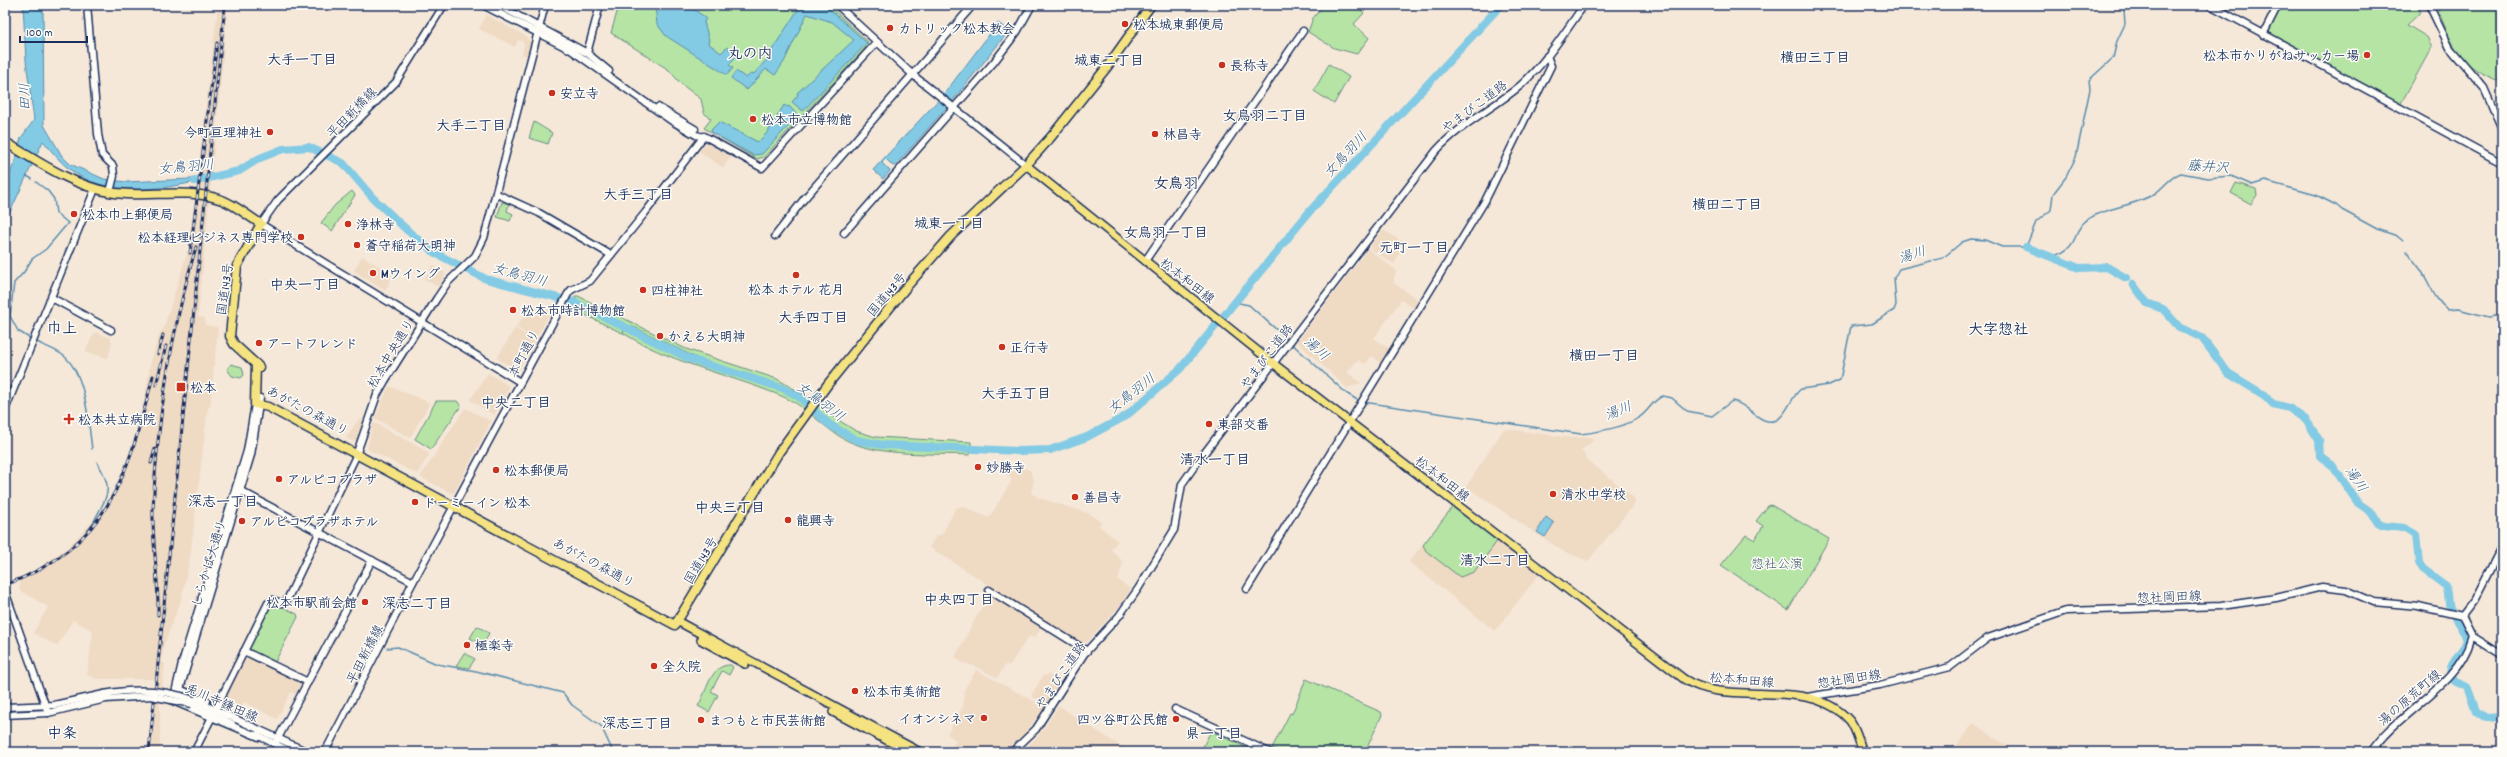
<svg xmlns="http://www.w3.org/2000/svg" width="2507" height="757" font-family="Dekko,'Klee One',sans-serif">
  <style>
    .built { fill: #efdac4 }
    .green { fill: #b5e4a4; stroke: #688a81 }
    .water { fill: #83cae4; stroke: #598cae }
    .lines { fill: none; stroke-linecap: round; stroke-linejoin: round }
    .stream { stroke: #598cae; stroke-width: 1.5 }
    .river { stroke: #83cae4; stroke-width: 8 }
    .secondary-casing { stroke: #1b2f5e; stroke-width: 9 }
    .primary-casing { stroke: #1b2f5e; stroke-width: 10 }
    .highway-casing { stroke: #1b2f5e; stroke-width: 11 }
    .secondary { stroke: #fdfcf7; stroke-width: 6 }
    .primary { stroke: #f5e382; stroke-width: 7 }
    .highway { stroke: #f5e382; stroke-width: 8 }
    .rail-casing { stroke: #1b2f5e; stroke-width: 3 }
    .rail { stroke: #fdfcf7; stroke-width: 1.5; stroke-dasharray: 4.5; stroke-linecap: butt }
    .secondary-bridge-casing { stroke: #1b2f5e; stroke-width: 9; stroke-linecap: butt }
    .secondary-bridge { stroke: #fdfcf7; stroke-width: 6 }
    .poi-dot { fill: #c8321e; stroke: #fdfcf7; stroke-width: 1.5 }
    .labels { text-anchor: middle; stroke-width: 3; stroke-linejoin: round; paint-order: stroke }
    .poi-label { font-size: 13px; font-weight: bold; fill: #1b2f5e; stroke: #fdfcf7; text-anchor: start }
    .street-label { font-size: 13px; fill: #1b2f5e; stroke: #fdfcf7 }
    .park-label { font-size: 13px; fill: #425c70; stroke: #fdfcf7 }
    .neighbourhood-label { font-size: 14px; font-weight: bold; fill: #1b2f5e; stroke: #fdfcf7 }
    .water-label { font-size: 14px; font-style: italic; fill: #3a5e86; stroke: #fdfcf7 }
    .quarter-label { font-size: 15px; font-weight: bold; fill: #1b2f5e; stroke: #fdfcf7 }
  </style>
  <rect width="100%" height="100%" fill="#f5e8d9"/>
  <filter id="ink" filterUnits="userSpaceOnUse"><feTurbulence type="fractalNoise" baseFrequency=".025" numOctaves="2"/><feDisplacementMap in="SourceGraphic" scale="8" xChannelSelector="R" yChannelSelector="G"/><feConvolveMatrix kernelMatrix="1 2 1 2 8 2 1 2 1" color-interpolation-filters="sRGB"/></filter>
  <g filter="url(#ink)">
    <g class="built">
      <path d="M218,5H228L198,317L205,318V325L218,327L210,407H208L190,558L182,597L164,645L161,662L165,664L160,701V752H151L158,679H96L87,675L93,631L73,620L57,646L33,633L48,607L19,590L20,582L16,579L32,573L67,548L99,516L115,490L131,453L143,410L151,360L161,330H163L189,247Z"/>
      <path d="M486,15L526,36L531,43L528,56L522,54L524,44L522,41L518,40L515,47L479,29Z"/>
      <path d="M707,143L731,157L723,168L699,151Z"/>
      <path d="M1383,230L1405,243L1394,264L1369,248Z"/>
      <path d="M1368,249L1397,271L1394,276V283L1420,301L1415,309L1401,300L1374,338L1391,350L1382,364L1372,356L1365,364L1358,360L1347,372L1361,383L1347,388L1297,342Z"/>
      <path d="M362,256L393,275L385,291L354,271Z"/>
      <path d="M433,265L444,272L445,275L438,287L424,279Z"/>
      <path d="M530,306L549,310L550,313L535,340L516,327Z"/>
      <path d="M515,328L535,341L519,369L516,370L497,358Z"/>
      <path d="M95,332L110,338L112,342L108,358L85,352Z"/>
      <path d="M488,373L508,385L509,388L494,415L470,400Z"/>
      <path d="M389,386L430,403L410,438L375,418Z"/>
      <path d="M465,408L491,421L454,493H451L420,477Z"/>
      <path d="M359,419L363,420L356,441L354,442L346,438Z"/>
      <path d="M375,423L428,452L429,455L417,474L367,449L373,424Z"/>
      <path d="M1508,429L1572,438L1592,437L1593,441L1581,450L1588,460L1634,498L1635,503L1588,561L1563,551L1466,487L1503,430Z"/>
      <path d="M1006,462L1030,470L1034,481L1031,493L1039,498L1088,513L1101,522L1099,526L1118,541L1111,549L1123,562L1118,580L1131,589L1125,600L1087,642L1082,644L929,547L936,536L942,534L956,508L962,506L989,518L1012,480L1005,472Z"/>
      <path d="M1454,505L1540,573L1495,631L1409,562Z"/>
      <path d="M994,595L1042,627L1034,638L1029,636L1009,666L1006,664L997,678L976,667L961,662L955,657L987,597Z"/>
      <path d="M248,654L304,682L299,696L291,692L277,719L244,702L239,712L223,704Z"/>
      <path d="M976,670L1045,707L1024,734L1003,752H957L959,749L953,746L956,740L947,734L963,706L964,690Z"/>
      <path d="M1048,674L1061,682L1047,705L1031,696L1043,675L1046,676Z"/>
      <path d="M1059,706L1129,752H1031L1025,749L1040,734Z"/>
      <path d="M1973,723L2013,750L2015,752H1952Z"/>
    </g>
    <g class="green">
      <path d="M619,5H828L868,42V45L764,157L757,159L704,128L711,119L704,113L701,99L681,84L669,70L611,33Z"/>
      <path d="M1324,5H1356L1364,13L1354,24L1369,38L1357,54L1334,48L1308,32L1313,18Z"/>
      <path d="M2281,5H2416L2421,12L2407,25L2427,37L2432,47L2400,105L2268,35V31Z"/>
      <path d="M2436,5H2502V82C2457,66 2453,46 2436,5Z"/>
      <path d="M1329,64L1349,77L1334,104L1314,91Z"/>
      <path d="M534,122L552,133L548,144L529,138Z"/>
      <path d="M2236,183L2256,189L2257,195L2251,204L2231,193Z"/>
      <path d="M352,191L355,195L332,231L321,223L335,205Z"/>
      <path d="M502,202L509,204L507,211L513,214L510,221L497,217Z"/>
      <path d="M578,296L686,349L777,379L810,398L827,413L856,431L876,437L971,442V448L869,442L842,432L811,404L793,391L752,375L713,366L636,328L608,318L575,299V296Z"/>
      <path d="M570,304L689,360L781,390L797,397L829,426L856,442L886,446L971,450L970,455C933,453 881,457 848,441C831,433 819,420 804,409C793,400 779,395 766,390C718,372 668,361 623,333L624,331L622,333L569,307Z"/>
      <path d="M231,364L242,367L244,375L241,378L232,376L227,369Z"/>
      <path d="M436,401H457L461,406L431,449L415,439Z"/>
      <path d="M1454,505L1498,540L1474,572L1460,577L1426,551L1423,545Z"/>
      <path d="M1771,505L1829,539L1788,610L1721,565L1746,535L1755,540L1763,526L1756,521L1768,506Z"/>
      <path d="M271,605H279L297,614L298,617L275,662H272L250,651L248,648Z"/>
      <path d="M477,626L489,633L483,645L470,638Z"/>
      <path d="M464,653L475,659L469,668L456,666Z"/>
      <path d="M731,665L733,667L729,675L722,671L711,691L718,695L709,712L698,706C707,692 710,664 731,665Z"/>
      <path d="M1306,679L1381,712L1382,715L1365,752H1282L1272,748L1290,713L1292,714Z"/>
      <path d="M1211,731L1256,752H1200Z"/>
    </g>
    <g class="water">
      <path d="M23,5H43L44,125L62,156L70,164L104,179L126,182L212,178C168,189 107,200 68,168C59,161 51,150 43,141L5,223V184L15,162L21,138L34,120L26,61Z"/>
      <path d="M655,5H688L706,18L704,22L709,40L708,43L721,53L727,47L736,56L729,65L733,68L727,75L666,36L657,24Z"/>
      <path d="M801,5H825L867,43L803,111L792,102L798,95L797,93L854,40L832,22L807,14L784,62L775,75L766,69L747,90L731,78L736,71L746,78L752,73L754,74L771,55L770,53Z"/>
      <path d="M998,23L1009,31L954,99L896,165L893,166L886,159L882,163L890,171L883,179L873,170L944,94Z"/>
      <path d="M784,105L787,107L789,106L798,116L762,154L753,155L712,133L711,130L719,122L758,142L767,133Z"/>
      <path d="M1546,517L1554,523L1545,537L1537,532Z"/>
    </g>
    <g class="lines">
      <g class="stream">
        <path d="M27,176L32,179"/>
        <path d="M2407,251C2410,258 2414,260 2418,266C2430,281 2432,298 2448,310L2458,309L2489,317L2502,315"/>
        <path d="M2051,257C2082,248 2071,230 2088,219C2108,206 2133,207 2154,194C2164,188 2169,177 2181,173L2208,178L2231,176L2252,185L2265,181L2316,195L2336,205L2342,210L2377,229L2397,236L2403,241"/>
        <path d="M1234,302L1249,305L1288,340"/>
        <path d="M31,339L18,331L10,316L14,283L24,272L32,259L46,249L68,223L56,213L54,199L48,191L36,182"/>
        <path d="M35,341C44,346 57,350 64,356C87,376 88,422 92,449"/>
        <path d="M1291,343L1346,393L1359,401"/>
        <path d="M1363,402L1581,434C1596,432 1625,427 1638,418C1648,413 1652,400 1663,396L1672,398L1687,411L1712,416L1732,401C1745,403 1752,415 1764,420C1785,428 1789,397 1801,389L1829,385L1840,380L1851,326L1872,324L1894,310L1896,305L1894,278L1899,269L1943,258L1962,242L1971,239L1985,240L2002,247H2026L2036,222L2051,210L2053,194L2066,177L2076,157L2090,89L2089,80L2113,58L2117,41L2125,24L2124,10L2129,5"/>
        <path d="M94,521C108,494 114,490 97,462"/>
        <path d="M387,648L398,647L437,664L476,671L563,693L572,705L601,726L613,752"/>
      </g>
      <g class="river">
        <path d="M195,181L239,171L260,158L283,149L309,147L343,163L373,198L408,231L435,253L486,279L574,302L690,359L782,388L798,396L830,425L856,440L883,445L1019,451L1050,450L1087,437L1126,416L1180,369L1310,211L1501,5"/>
        <path d="M2026,247L2079,268L2107,267L2126,278"/>
        <path d="M2133,284L2147,303L2163,309L2179,327L2202,338L2228,373L2264,395L2273,404L2289,408L2306,420L2319,440L2320,456L2332,465L2358,503L2371,512L2378,523L2383,526L2405,528L2416,535L2419,563L2423,569L2446,586C2449,593 2448,601 2450,608C2455,622 2465,629 2467,642C2462,651 2441,673 2455,682C2459,684 2464,684 2467,686L2476,711L2486,718L2502,717"/>
      </g>
      <g class="secondary-casing">
        <g id="secondary">
          <path d="M87,5L98,134L102,155L113,166L114,176L110,192"/>
          <path d="M444,5L396,82L278,200L261,224L520,382"/>
          <path d="M483,5L571,50L672,121L696,135L708,138L762,168L877,42"/>
          <path d="M498,5L587,53L609,71"/>
          <path d="M837,5L913,75L1026,165"/>
          <path d="M2210,5L2502,163"/>
          <path d="M2429,5L2450,48L2484,88L2502,129"/>
          <path d="M2263,35L2278,5"/>
          <path d="M587,53L600,5"/>
          <path d="M658,107L695,129"/>
          <path d="M497,194L539,213L611,255"/>
          <path d="M844,233L994,62L1017,32L1032,5"/>
          <path d="M775,236L804,199L973,5"/>
          <path d="M1145,261L1303,31"/>
          <path d="M52,298L111,330"/>
          <path d="M255,404L247,451L182,663L173,701L259,737"/>
          <path d="M5,410L95,189"/>
          <path d="M237,489L413,582"/>
          <path d="M1247,589L1485,201L1551,66L1547,56"/>
          <path d="M989,590L1087,651"/>
          <path d="M5,591L48,713"/>
          <path d="M2472,636L2502,655"/>
          <path d="M244,651L308,682"/>
          <path d="M177,688L207,701"/>
          <path d="M1807,697L1880,685L1950,667L1988,638L2066,611L2221,606L2276,598L2322,587L2346,590L2374,602L2418,606L2462,616L2475,599L2502,546"/>
          <path d="M177,699L251,455L260,398"/>
          <path d="M194,700L308,752"/>
          <path d="M192,704L232,724"/>
          <path d="M217,706L268,603L273,600L281,603L286,602L355,458L377,395L385,381L437,298L448,282L475,256L484,238L545,5"/>
          <path d="M5,707L54,705L104,694"/>
          <path d="M1175,709L1269,752"/>
          <path d="M5,715L48,713L106,699"/>
          <path d="M257,735L291,752"/>
          <path d="M275,744L372,560"/>
          <path d="M194,752L211,719"/>
          <path d="M325,752L413,582L568,294L571,290L590,281L645,213L704,136"/>
          <path d="M1012,752L1036,729L1084,654L1119,616L1138,589L1174,530L1182,484L1196,464L1436,151C1461,123 1493,109 1521,85C1546,62 1565,32 1584,5"/>
          <path d="M2371,752C2398,711 2458,687 2471,639L2472,636L2462,616"/>
        </g>
      </g>
      <g class="primary-casing">
        <g id="primary">
          <path d="M1026,165L1274,364L1684,679C1729,709 1809,674 1850,721C1856,729 1859,742 1863,752"/>
          <path d="M677,621L920,752"/>
          <path d="M701,640L745,664"/>
          <path d="M833,712L909,752"/>
        </g>
      </g>
      <g class="highway-casing">
        <g id="highway">
          <path d="M5,142C37,161 72,185 109,192C145,199 184,187 219,199C233,203 248,216 261,224L237,266L230,336L234,344L259,367"/>
          <path d="M256,364L255,404L268,407L675,625L779,452L828,384L908,285L951,236L1026,165L1051,137L1107,67L1151,5"/>
        </g>
      </g>
      <use href="#secondary" class="secondary"/>
      <use href="#primary" class="primary"/>
      <use href="#highway" class="highway"/>
      <g class="rail-casing">
        <g id="rail">
          <path d="M190,253L217,43"/>
          <path d="M158,354L163,335"/>
          <path d="M156,385L166,346"/>
          <path d="M151,463L155,449"/>
          <path d="M5,585C110,546 128,474 153,376"/>
          <path d="M158,615C159,579 152,544 153,509C157,421 171,332 196,247"/>
          <path d="M149,752L225,5"/>
        </g>
      </g>
      <use href="#rail" class="rail"/>
      <g class="secondary-bridge-casing">
        <g id="secondary-bridge">
          <path d="M104,694C135,688 164,689 194,700"/>
          <path d="M106,699L151,696L192,704"/>
        </g>
      </g>
      <use href="#secondary-bridge" class="secondary-bridge"/>
    </g>
  </g>
  <g class="poi-dot">
    <circle cx="1125" cy="24" r="4"/>
    <circle cx="890" cy="28" r="4"/>
    <circle cx="2367" cy="55" r="4"/>
    <circle cx="1222" cy="65" r="4"/>
    <circle cx="552" cy="93" r="4"/>
    <circle cx="753" cy="119" r="4"/>
    <circle cx="270" cy="132" r="4"/>
    <circle cx="1155" cy="134" r="4"/>
    <circle cx="74" cy="214" r="4"/>
    <circle cx="348" cy="224" r="4"/>
    <circle cx="301" cy="237" r="4"/>
    <circle cx="357" cy="245" r="4"/>
    <circle cx="373" cy="273" r="4"/>
    <circle cx="796" cy="275" r="4"/>
    <circle cx="643" cy="290" r="4"/>
    <circle cx="513" cy="310" r="4"/>
    <circle cx="660" cy="336" r="4"/>
    <circle cx="259" cy="343" r="4"/>
    <circle cx="1002" cy="347" r="4"/>
    <rect x="176" y="382" width="10" height="10" rx="2"/>
    <path d="M67 413h4v4h4v4h-4v4h-4v-4h-4v-4h4z"/>
    <circle cx="1209" cy="424" r="4"/>
    <circle cx="978" cy="467" r="4"/>
    <circle cx="496" cy="470" r="4"/>
    <circle cx="279" cy="479" r="4"/>
    <circle cx="1553" cy="494" r="4"/>
    <circle cx="1075" cy="497" r="4"/>
    <circle cx="415" cy="502" r="4"/>
    <circle cx="788" cy="520" r="4"/>
    <circle cx="242" cy="521" r="4"/>
    <circle cx="365" cy="602" r="4"/>
    <circle cx="467" cy="645" r="4"/>
    <circle cx="654" cy="666" r="4"/>
    <circle cx="855" cy="691" r="4"/>
    <circle cx="984" cy="718" r="4"/>
    <circle cx="1176" cy="719" r="4"/>
    <circle cx="701" cy="720" r="4"/>
  </g>
  <g class="labels">
    <g class="poi-label">
      <text x="1133" y="29">松本城東郵便局</text>
      <text x="898" y="33">カトリック松本教会</text>
      <text x="2359" y="60" text-anchor="end">松本市かりがねサッカー場</text>
      <text x="1230" y="70">長称寺</text>
      <text x="560" y="98">安立寺</text>
      <text x="761" y="124">松本市立博物館</text>
      <text x="262" y="137" text-anchor="end">今町亘理神社</text>
      <text x="1163" y="139">林昌寺</text>
      <text x="82" y="219">松本巾上郵便局</text>
      <text x="356" y="229">浄林寺</text>
      <text x="293" y="242" text-anchor="end">松本経理ビジネス専門学校</text>
      <text x="365" y="250">蒼守稲荷大明神</text>
      <text x="381" y="278">Mウイング</text>
      <text x="796" y="294" text-anchor="middle">松本 ホテル 花月</text>
      <text x="651" y="295">四柱神社</text>
      <text x="521" y="315">松本市時計博物館</text>
      <text x="668" y="341">かえる大明神</text>
      <text x="267" y="348">アートフレンド</text>
      <text x="1010" y="352">正行寺</text>
      <text x="190" y="392">松本</text>
      <text x="78" y="424">松本共立病院</text>
      <text x="1217" y="429">東部交番</text>
      <text x="986" y="472">妙勝寺</text>
      <text x="504" y="475">松本郵便局</text>
      <text x="287" y="484">アルピコプラザ</text>
      <text x="1561" y="499">清水中学校</text>
      <text x="1083" y="502">善昌寺</text>
      <text x="423" y="507">ドーミーイン 松本</text>
      <text x="796" y="525">龍興寺</text>
      <text x="250" y="526">アルピコプラザホテル</text>
      <text x="357" y="607" text-anchor="end">松本市駅前会館</text>
      <text x="475" y="650">極楽寺</text>
      <text x="662" y="671">全久院</text>
      <text x="863" y="696">松本市美術館</text>
      <text x="976" y="723" text-anchor="end">イオンシネマ</text>
      <text x="1168" y="724" text-anchor="end">四ツ谷町公民館</text>
      <text x="709" y="725">まつもと市民芸術館</text>
    </g>
    <g class="street-label">
      <text transform="translate(1474 106) rotate(-37)" y="5">やまびこ道路</text>
      <text transform="translate(351 112) rotate(-46)" y="5">平田新橋線</text>
      <text transform="translate(1188 280) rotate(38)" y="5">松本和田線</text>
      <text transform="translate(224 289) rotate(-82)" y="5">国道143号</text>
      <text transform="translate(886 294) rotate(-50)" y="5">国道143号</text>
      <text transform="translate(390 353) rotate(-59)" y="5">松本中央通り</text>
      <text transform="translate(523 353) rotate(-62)" y="5">本町通り</text>
      <text transform="translate(1266 356) rotate(-53)" y="5">やまびこ道路</text>
      <text transform="translate(308 410) rotate(28)" y="5">あがたの森通り</text>
      <text transform="translate(1443 478) rotate(38)" y="5">松本和田線</text>
      <text transform="translate(700 560) rotate(-59)" y="5">国道143号</text>
      <text transform="translate(594 562) rotate(28)" y="5">あがたの森通り</text>
      <text transform="translate(208 563) rotate(-73)" y="5">しらかば大通り</text>
      <text transform="translate(2169 596) rotate(-2)" y="5">惣社岡田線</text>
      <text transform="translate(364 654) rotate(-63)" y="5">平田新橋線</text>
      <text transform="translate(1060 675) rotate(-56)" y="5">やまびこ道路</text>
      <text transform="translate(1849 678) rotate(-9)" y="5">惣社岡田線</text>
      <text transform="translate(1742 679) rotate(5)" y="5">松本和田線</text>
      <text transform="translate(2409 697) rotate(-41)" y="5">湯の原荒町線</text>
      <text transform="translate(222 702) rotate(23)" y="5">兎川寺鎌田線</text>
    </g>
    <g class="park-label">
      <text x="1777" y="568">惣社公演</text>
    </g>
    <g class="neighbourhood-label">
      <text x="1815" y="62">横田三丁目</text>
      <text x="302" y="64">大手一丁目</text>
      <text x="1109" y="65">城東二丁目</text>
      <text x="1265" y="120">女鳥羽二丁目</text>
      <text x="471" y="130">大手二丁目</text>
      <text x="638" y="199">大手三丁目</text>
      <text x="1727" y="209">横田二丁目</text>
      <text x="949" y="228">城東一丁目</text>
      <text x="1166" y="237">女鳥羽一丁目</text>
      <text x="1414" y="252">元町一丁目</text>
      <text x="305" y="289">中央一丁目</text>
      <text x="813" y="322">大手四丁目</text>
      <text x="1604" y="360">横田一丁目</text>
      <text x="1016" y="398">大手五丁目</text>
      <text x="516" y="407">中央二丁目</text>
      <text x="1215" y="464">清水一丁目</text>
      <text x="223" y="506">深志一丁目</text>
      <text x="730" y="512">中央三丁目</text>
      <text x="1495" y="565">清水二丁目</text>
      <text x="959" y="604">中央四丁目</text>
      <text x="417" y="608">深志二丁目</text>
      <text x="637" y="728">深志三丁目</text>
      <text x="1214" y="738">県一丁目</text>
    </g>
    <g class="water-label">
      <text transform="translate(24 97) rotate(-92)" y="5">田川</text>
      <text transform="translate(1345 154) rotate(-47)" y="5">女鳥羽川</text>
      <text transform="translate(186 166) rotate(-5)" y="5">女鳥羽川</text>
      <text transform="translate(2208 166) rotate(4)" y="5">藤井沢</text>
      <text transform="translate(1912 254) rotate(-18)" y="5">湯川</text>
      <text transform="translate(520 274) rotate(15)" y="5">女鳥羽川</text>
      <text transform="translate(1317 348) rotate(42)" y="5">湯川</text>
      <text transform="translate(1131 393) rotate(-38)" y="5">女鳥羽川</text>
      <text transform="translate(821 401) rotate(37)" y="5">女鳥羽川</text>
      <text transform="translate(1618 410) rotate(-22)" y="5">湯川</text>
      <text transform="translate(2357 479) rotate(56)" y="5">湯川</text>
    </g>
    <g class="quarter-label">
      <text x="750" y="58">丸の内</text>
      <text x="1176" y="188">女鳥羽</text>
      <text x="62" y="333">巾上</text>
      <text x="1998" y="334">大字惣社</text>
      <text x="62" y="738">中条</text>
    </g>
  </g>
  <rect width="2507" height="757" fill="none" stroke="#fdfcf7" stroke-width="20"/>
  <rect x="10" y="10" width="2487" height="737" fill="none" stroke="#1b2f5e" stroke-width="1.5" filter="url(#ink)"/>
  <path d="M20 36v6h67v-6" fill="none" stroke="#1b2f5e" stroke-width="2"/>
  <text x="26" y="36" font-size="12" fill="#1b2f5e" stroke="#fdfcf7" stroke-width="3" paint-order="stroke">100 m</text>
</svg>
